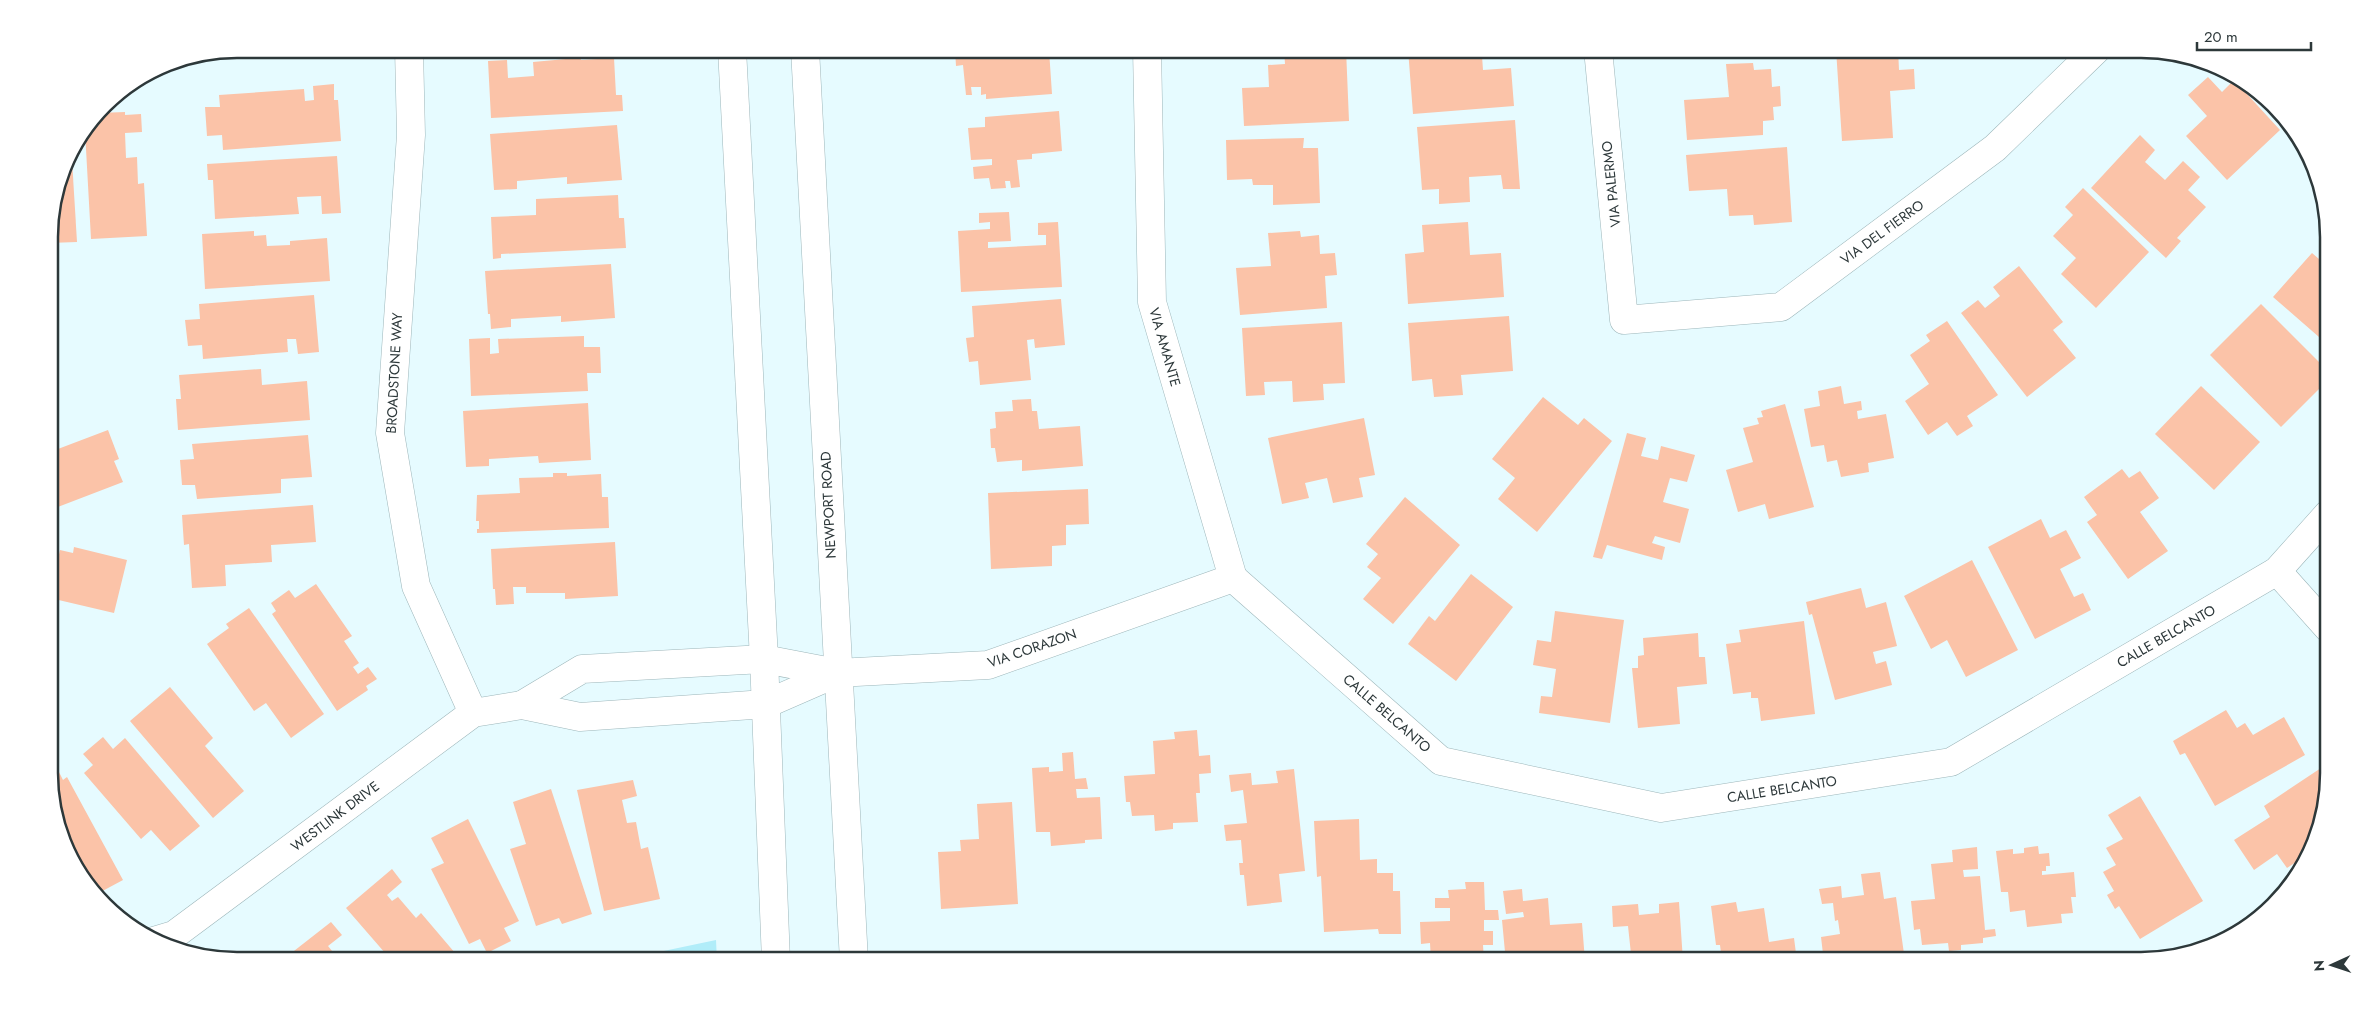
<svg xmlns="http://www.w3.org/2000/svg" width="2377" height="1010" font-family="Jost,sans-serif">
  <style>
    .green { fill: #b1edf9 }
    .building { fill: #fbc3a8 }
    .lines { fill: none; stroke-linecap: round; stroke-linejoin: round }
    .minor-casing { stroke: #9db6ba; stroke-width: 29 }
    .primary-casing { stroke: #9db6ba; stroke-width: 29 }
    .minor { stroke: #fff; stroke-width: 28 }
    .primary { stroke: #fff; stroke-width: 28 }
    .labels { text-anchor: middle; stroke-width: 5; stroke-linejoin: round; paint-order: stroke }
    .street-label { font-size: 14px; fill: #2d383a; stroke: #fff }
    .rim { fill: none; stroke: #2d383a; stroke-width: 2.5 }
  </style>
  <rect width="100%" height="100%" fill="#e6fbff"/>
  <path class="green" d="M716,940L717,961H616Z"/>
  <g class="building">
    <path d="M955,49H1014V52L1049,50L1052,94L986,99V94L981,95V87H971L972,95H966L963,65L956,66Z"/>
    <path d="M1284,49H1346L1349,121L1244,126L1242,88L1269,87L1268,65L1285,64Z"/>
    <path d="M1408,49H1466L1467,56H1482L1483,70L1511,68L1514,106L1413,114Z"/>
    <path d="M1683,49H1789V50L1684,58Z"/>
    <path d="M1836,49H1898L1899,70L1914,69L1915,89L1890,91L1893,138L1842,141Z"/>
    <path d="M566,56H580L581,60L614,58L616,95H622L623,111L491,118L488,61L507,60L508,78L534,76L533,62L566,59Z"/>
    <path d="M1753,63L1754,70L1771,69L1772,87L1780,86L1781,106L1773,107L1774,120L1763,121V135L1687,140L1684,100L1729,97L1726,64Z"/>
    <path d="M2208,77L2222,92L2234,80L2280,130L2227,180L2186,136L2207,116L2188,95Z"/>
    <path d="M334,84V100H338L341,141L223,150L222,135L207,136L205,107H220L219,95L304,89L305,101L314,100L313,86Z"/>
    <path d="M1059,111L1062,151L1032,154V159L1017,160L1020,187L1011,188L1010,181H1005L1006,188L991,189L989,178L974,179L973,167L992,165V159L971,160L968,128L985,127V117Z"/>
    <path d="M125,112V115L141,114L142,132L125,133L126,158L137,157L138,184L144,183L147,236L91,239L85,131L99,113Z"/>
    <path d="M1515,120L1520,189H1503L1501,175L1469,177L1470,202L1439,204V189L1422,190L1417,127Z"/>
    <path d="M617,125L622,180L567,184V177L517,181V189L494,190L490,134Z"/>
    <path d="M2140,135L2155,150L2145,162L2165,180L2183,161L2200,177L2188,190L2206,207L2177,238L2181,241L2166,258L2091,188Z"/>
    <path d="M1304,138L1303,148H1318L1320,203L1273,205V185H1253L1252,179L1227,180L1226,140Z"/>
    <path d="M1787,147L1792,222L1754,225L1753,215L1729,216L1727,189L1689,191L1686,155Z"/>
    <path d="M337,156L341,213L322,214L321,196L297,197L299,214L215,219L213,180H208L207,164Z"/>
    <path d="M66,160H72L77,242L49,243V224Z"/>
    <path d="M2083,188L2149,252L2096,308L2061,274L2076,258L2053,236L2073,215L2065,207Z"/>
    <path d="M618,195L619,218H624L626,248L501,254V258L493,259L491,217L536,215V199Z"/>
    <path d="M1009,212L1011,241L988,242V248L1046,245V235H1038V223L1058,222L1062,287L961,292L958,231L990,229V222L979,223V213Z"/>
    <path d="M1468,222L1470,255L1501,253L1504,297L1408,304L1405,254L1424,252L1422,225Z"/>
    <path d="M254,231V236L266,235L267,246L290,245V241L327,238L330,281L205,289L202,234Z"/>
    <path d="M1300,231L1301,237L1319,235L1320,254L1335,253L1337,275L1325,276L1327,308L1240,315L1236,268L1271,266L1268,233Z"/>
    <path d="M2327,251V344L2273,297L2312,253L2319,259Z"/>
    <path d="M611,264L615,318L561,322V316L511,319V327L491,329L490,314H488L485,271Z"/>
    <path d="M2019,266L2063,322L2053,330L2076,358L2027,397L1961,313L1978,300L1985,308L2000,296L1993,287Z"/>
    <path d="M314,295L319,352L298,354L296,339H287L288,352L203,359L202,345L188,346L185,320L200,319L199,304Z"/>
    <path d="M1061,299L1065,345L1035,348L1034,339L1027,340L1031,380L980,385L978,361L969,362L966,338L974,337L972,306Z"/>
    <path d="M2261,304L2327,370V381L2281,427L2210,355Z"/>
    <path d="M1509,316L1513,371L1461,375L1463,395L1434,397L1432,379L1412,381L1408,323Z"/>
    <path d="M1947,321L1998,395L1967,416L1973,426L1957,436L1947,422L1928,435L1905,401L1929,384L1910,355L1930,341L1926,335Z"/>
    <path d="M1342,322L1345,383L1323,384L1324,400L1293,402L1292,381L1264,382L1265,395L1246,396L1242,328Z"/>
    <path d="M584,336V347H600L601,373H587L588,391L471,396L469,339L490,338V354L499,353L498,339Z"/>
    <path d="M261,369L262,385L307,381L310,420L178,430L176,399H181L179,375Z"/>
    <path d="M1841,386L1844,404L1861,401L1862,410L1857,411L1858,419L1886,414L1894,458L1868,463L1869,472L1841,477L1837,460L1827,462L1824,445L1811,447L1804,409L1820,406L1818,391Z"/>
    <path d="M2201,386L2260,442L2214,490L2155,434Z"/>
    <path d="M1543,397L1578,425L1584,418L1612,441L1537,532L1498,499L1515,478L1492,459Z"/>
    <path d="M1031,399L1032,411H1037L1039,429L1080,426L1083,466L1022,471V460L997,462L995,448H991L990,429L996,428L995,412L1013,411L1012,400Z"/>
    <path d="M588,403L591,460L539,463L538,456L489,459V466L466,467L463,411Z"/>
    <path d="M1785,404L1814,507L1769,519L1765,504L1738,512L1726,470L1753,462L1743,428L1759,424L1757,418L1763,417L1761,411Z"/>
    <path d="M1364,418L1375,475L1359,478L1363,497L1333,503L1327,478L1305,483L1309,498L1282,504L1268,438Z"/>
    <path d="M108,430L119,459L114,461L123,482L50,510V452Z"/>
    <path d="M1627,433L1646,438L1641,456L1658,460L1661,446L1695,455L1687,482L1670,478L1663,502L1689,509L1680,543L1655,536L1652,543L1665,547L1662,560L1607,545L1602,559L1593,557Z"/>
    <path d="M308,435L312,477L281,479V493L197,499L195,485H182L180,460L194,459L192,444Z"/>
    <path d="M2122,469L2129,478L2140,471L2159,498L2140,512L2168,551L2128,579L2087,522L2097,515L2084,497Z"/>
    <path d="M553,473H567V476L601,474L602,497H608L609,528L477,533V529H479V521H476L477,495L520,493L519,478L553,477Z"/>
    <path d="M1088,489L1089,524L1066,525V545L1052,546V566L991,569L988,493Z"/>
    <path d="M1405,497L1460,545L1393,624L1363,599L1381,578L1367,567L1378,554L1366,544Z"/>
    <path d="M313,505L316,542L271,545L272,562L225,565L226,586L192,588L189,544L184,545L182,515Z"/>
    <path d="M2041,519L2050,538L2066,530L2081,558L2060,569L2074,597L2083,593L2091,610L2035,639L1988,547Z"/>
    <path d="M615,542L618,596L565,599V593H526V587H513L514,604L496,605L495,589H493L491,549Z"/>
    <path d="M74,547L127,560L114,613L50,598V557L58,559L60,550L73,553Z"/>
    <path d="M1972,560L2018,650L1966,677L1947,640L1931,649L1904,596Z"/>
    <path d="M1471,574L1513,607L1456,681L1408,644L1429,616L1435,621Z"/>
    <path d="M316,584L352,636L344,641L359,663L353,667L358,674L368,667L377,679L366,686L368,690L337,711L272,614L276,611L271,603L289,590L295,598Z"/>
    <path d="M1861,588L1866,608L1886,602L1897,646L1873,652L1876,664L1886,661L1892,685L1835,700L1812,614L1809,615L1806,602Z"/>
    <path d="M249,608L324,714L291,738L266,703L254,711L207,644L229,628L226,624Z"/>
    <path d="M1555,611L1624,620L1610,723L1539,713L1541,696L1552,697L1556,669L1533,665L1537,640L1551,642Z"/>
    <path d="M1804,621L1815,714L1761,721L1758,698H1751V692L1733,694L1726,644L1741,642L1739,630Z"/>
    <path d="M1698,633L1699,657H1705L1707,684L1677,687L1680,724L1638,728L1632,668H1638V656L1644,655L1643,638Z"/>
    <path d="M170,687L213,738L205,746L244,791L213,818L130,721Z"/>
    <path d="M2226,710L2237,728L2245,723L2253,735L2284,717L2305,755L2215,806L2185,753L2180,755L2173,741Z"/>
    <path d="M1197,730L1199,756L1210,755L1211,773L1199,774L1200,793H1196L1198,822L1173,823V829L1155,831L1154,815L1132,816L1130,802H1126L1124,776L1155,774L1153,741L1175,739L1174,732Z"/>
    <path d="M103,737L113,749L125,738L200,826L170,851L151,830L141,839L84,773L93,765L83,754Z"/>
    <path d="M1073,752L1075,779L1086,778L1088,789H1076L1077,798L1100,797L1102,839L1085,840V843L1051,846L1050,832H1036L1032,768L1049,767V772L1063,771L1062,753Z"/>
    <path d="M2324,766L2328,774L2314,845L2302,865L2299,860L2287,868L2277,854L2254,870L2234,840L2270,817L2264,806Z"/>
    <path d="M1294,769L1305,871L1279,874L1282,902L1247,906L1244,875H1240L1239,863H1243L1241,840L1226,841L1224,825L1247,823L1243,790L1231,792L1229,775L1251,773L1252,785L1278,783L1276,771Z"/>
    <path d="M58,770L63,780L67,777L123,880L95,895L88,888L63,846L50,798V775Z"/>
    <path d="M633,780L637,796L622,800L627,823L636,822L641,849L648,847L660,899L604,911L577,790Z"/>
    <path d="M551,789L592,914L562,924L559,918L536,926L510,849L526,844L513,802Z"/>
    <path d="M2140,796L2203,901L2140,939L2119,906L2115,909L2107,895L2114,891L2103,872L2116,865L2106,848L2123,839L2108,815Z"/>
    <path d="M1012,802L1018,904L941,909L938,852L961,851L960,840L979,839L977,804Z"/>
    <path d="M468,819L519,921L504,928L511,941L487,953L480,939L469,944L431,869L444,863L431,838Z"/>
    <path d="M1359,819L1360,860L1377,859V873H1393V891H1400L1401,934H1379L1378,929L1324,932L1321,876L1317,877L1314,821Z"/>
    <path d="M2038,846L2039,854L2049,853L2050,866H2046V871H2042V875L2074,872L2076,897H2071L2073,913L2061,914L2062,923L2027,927L2025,910L2010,912L2008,892H2001L1996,851L2013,849V854L2024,853V848Z"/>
    <path d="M1977,847L1978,869L1963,870L1964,877L1980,876L1985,930L1995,929L1996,936L1983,938V943L1961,945V950L1949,951L1948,943L1922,945L1920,929L1914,930L1911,901L1935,899L1931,864L1953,862L1952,850Z"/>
    <path d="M392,869L402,882L387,895L392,901L398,897L416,918L421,913L461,960L460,961H392L346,908Z"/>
    <path d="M1880,872L1884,899L1896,897L1905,961H1845L1843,952L1823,954L1821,937L1840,934L1838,920L1835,921L1833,903L1822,904L1819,889L1841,886L1842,898L1864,895L1861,874Z"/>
    <path d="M1465,882H1484L1485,910H1498L1499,920H1484V931H1493V945H1483L1484,961H1431L1430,943L1421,944L1420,922L1450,921V908H1435V898H1449L1448,890L1466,889Z"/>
    <path d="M1522,889L1523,901L1548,898L1550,925L1582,923L1585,961H1512L1511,951L1505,952L1502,920L1524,917L1523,912L1506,914L1503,891Z"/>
    <path d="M1679,902L1683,961H1607V956L1631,954L1628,926L1613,927L1612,906L1638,904L1639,915L1659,913V904Z"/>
    <path d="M1736,902L1738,912L1764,908L1769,942L1794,938L1797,961H1722L1720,945H1716L1711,906Z"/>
    <path d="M331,922L342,935L328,946L340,961H288L285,958Z"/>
  </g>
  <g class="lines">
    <g class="minor-casing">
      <g id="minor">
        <path d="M409,49L411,135L390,433L416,586L473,713"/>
        <path d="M1147,49L1152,302L1233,578"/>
        <path d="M1598,49L1624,320L1781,307L1995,148L2097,49"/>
        <path d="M2277,571L2328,628"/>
        <path d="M1233,578L1441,761L1661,808L1951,762L2277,571L2328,514"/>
        <path d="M522,705L582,669L764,659L837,673L988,665L1233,578"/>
        <path d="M154,941L174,935L473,713L522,705L580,717L766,704L837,673"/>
      </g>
    </g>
    <g class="primary-casing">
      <g id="primary">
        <path d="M732,49L764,659L776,961"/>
        <path d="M805,49L854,961"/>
      </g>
    </g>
    <use href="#minor" class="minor"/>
    <use href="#primary" class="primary"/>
  </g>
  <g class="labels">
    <g class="street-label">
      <text transform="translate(1611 184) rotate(-96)" y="5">VIA PALERMO</text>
      <text transform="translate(1882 232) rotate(-36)" y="5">VIA DEL FIERRO</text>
      <text transform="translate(1165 347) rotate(74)" y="5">VIA AMANTE</text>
      <text transform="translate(394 373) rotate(-87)" y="5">BROADSTONE WAY</text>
      <text transform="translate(828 505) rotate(-93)" y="5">NEWPORT ROAD</text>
      <text transform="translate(2166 636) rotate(-30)" y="5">CALLE BELCANTO</text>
      <text transform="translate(1032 648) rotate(-19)" y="5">VIA CORAZON</text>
      <text transform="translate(1387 713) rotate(41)" y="5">CALLE BELCANTO</text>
      <text transform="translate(1782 789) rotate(-9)" y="5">CALLE BELCANTO</text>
      <text transform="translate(335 816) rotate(-37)" y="5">WESTLINK DRIVE</text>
    </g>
  </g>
  <path d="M0 0H2377V1010H0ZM237 58H2141A179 179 0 0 1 2320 237V773A179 179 0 0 1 2141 952H237A179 179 0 0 1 58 773V237A179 179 0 0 1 237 58Z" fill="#fff" fill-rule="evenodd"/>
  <path class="rim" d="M237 58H2141A179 179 0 0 1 2320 237V773A179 179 0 0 1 2141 952H237A179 179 0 0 1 58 773V237A179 179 0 0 1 237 58Z"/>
  <g transform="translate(2332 965) rotate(267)" stroke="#ffffff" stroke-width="4" paint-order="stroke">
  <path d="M0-4L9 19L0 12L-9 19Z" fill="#2d383a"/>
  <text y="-8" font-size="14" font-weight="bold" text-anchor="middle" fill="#2d383a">N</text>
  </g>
  <path d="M2197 42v8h114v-8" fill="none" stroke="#2d383a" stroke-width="2.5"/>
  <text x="2204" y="42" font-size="15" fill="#2d383a" stroke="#ffffff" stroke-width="4" paint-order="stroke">20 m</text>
</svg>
